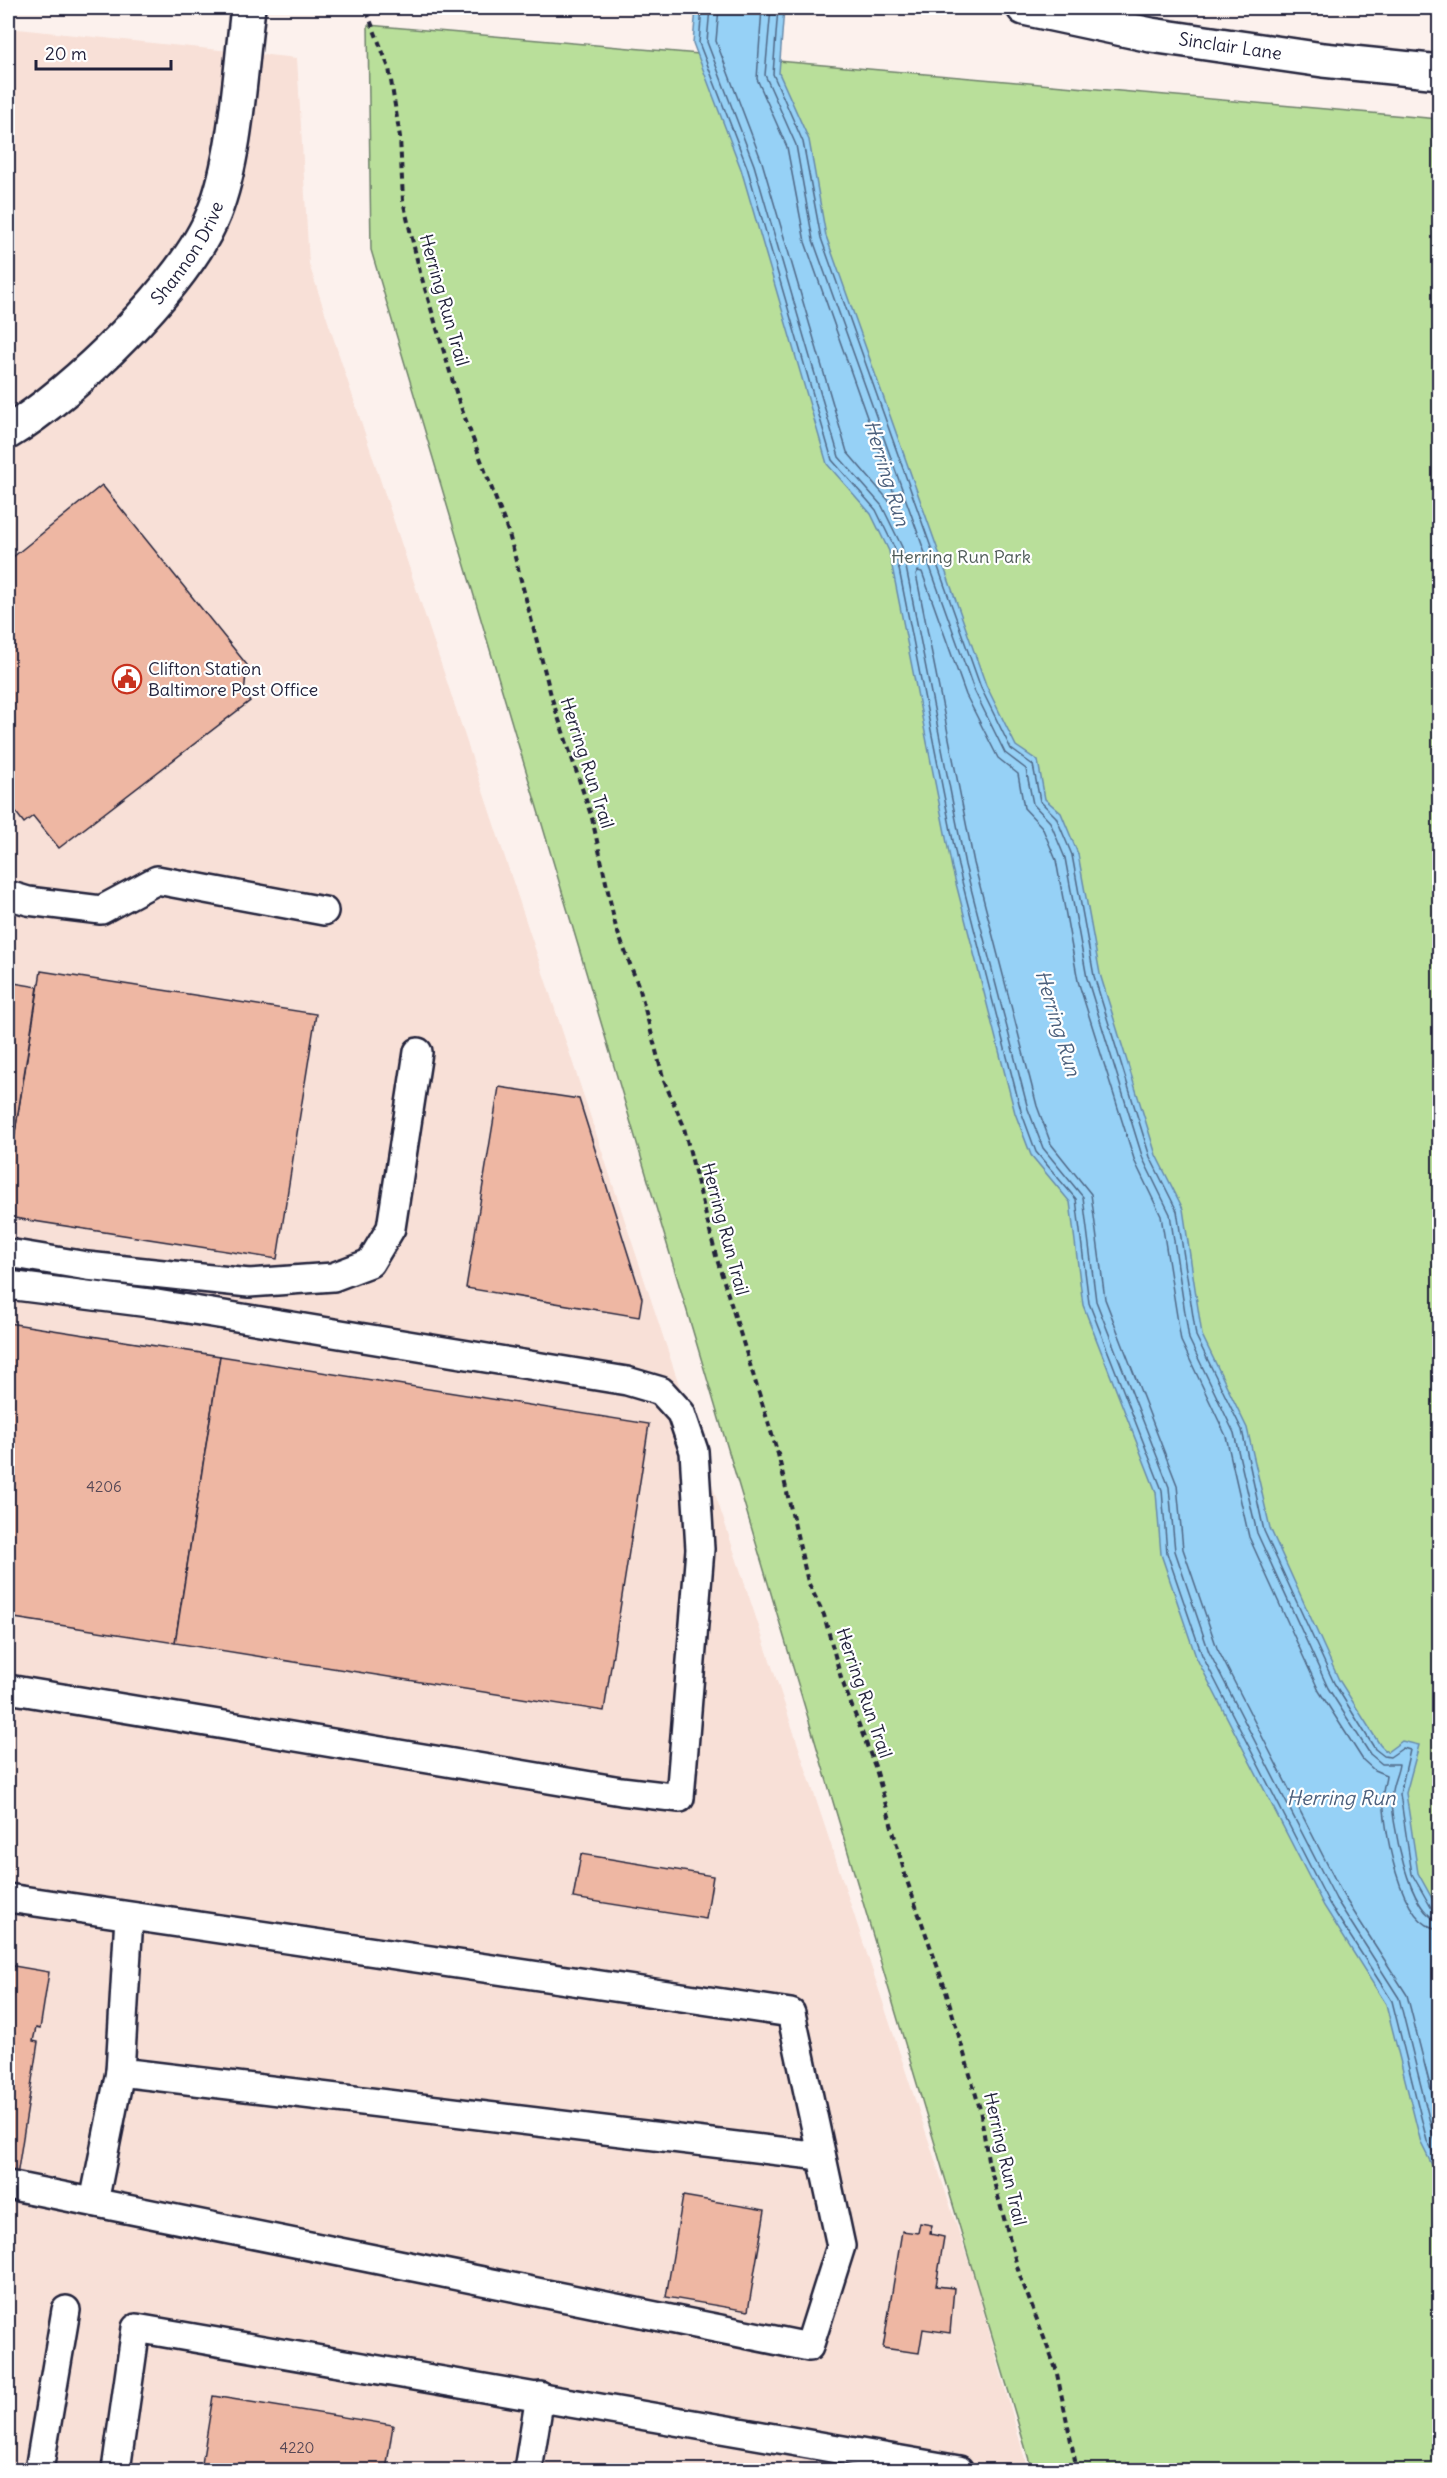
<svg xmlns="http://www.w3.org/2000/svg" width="1447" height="2478" font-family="Delius,sans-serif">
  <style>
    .built { fill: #f8e0d7 }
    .green { fill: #b9df9a; stroke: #6e806a; stroke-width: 1.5 }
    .water { fill: #96d1f6; stroke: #688bab; stroke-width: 1.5 }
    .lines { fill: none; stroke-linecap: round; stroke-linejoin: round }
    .shore { stroke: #506886; stroke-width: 1.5 }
    .building { fill: #eeb7a3; stroke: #22223b; stroke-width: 1.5 }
    .lane-casing { stroke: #22223b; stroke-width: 32 }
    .street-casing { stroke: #22223b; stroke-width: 38 }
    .secondary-casing { stroke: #22223b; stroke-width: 38 }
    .path { stroke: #22223b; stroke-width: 4; stroke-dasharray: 6 4.5; stroke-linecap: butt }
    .lane { stroke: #fff; stroke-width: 27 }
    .street { stroke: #fff; stroke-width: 33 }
    .secondary { stroke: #fff; stroke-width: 33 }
    .labels { text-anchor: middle; stroke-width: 4.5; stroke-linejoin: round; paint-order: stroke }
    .number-label { font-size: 15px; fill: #554755 }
    .street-label { font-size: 18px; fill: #22223b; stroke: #fff }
    .park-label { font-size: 18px; fill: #4f5b58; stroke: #fff }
    .poi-label { font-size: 18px; fill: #22223b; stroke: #fff; text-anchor: start }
    .water-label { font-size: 20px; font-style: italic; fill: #4b5f7c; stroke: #fff }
  </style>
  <rect width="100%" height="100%" fill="#fcf1ed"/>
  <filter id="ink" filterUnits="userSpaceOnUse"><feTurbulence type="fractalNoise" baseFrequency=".0167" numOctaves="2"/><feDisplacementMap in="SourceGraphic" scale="12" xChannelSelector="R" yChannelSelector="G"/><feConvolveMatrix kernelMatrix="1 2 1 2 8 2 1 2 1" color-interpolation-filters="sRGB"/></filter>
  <g filter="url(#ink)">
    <path class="built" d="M8,28L297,58L309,264L975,2281L1028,2470H8Z"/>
    <path class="green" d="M368,25L1439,119V2470H1032L371,250Z"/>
    <path class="water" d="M696,8H784L779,73L809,140L826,236L986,685L1016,746L1038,761L1045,799L1061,813L1078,854L1100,974L1156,1155L1183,1209L1202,1335L1247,1428L1270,1528L1339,1680L1380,1745L1387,1752L1402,1741L1419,1745L1406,1793L1418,1873L1439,1911V2179L1421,2143L1386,2004L1324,1906L1196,1657L1161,1554L1156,1492L1083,1305L1070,1202L1031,1155L1015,1113L952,868L889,551L871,514L827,464L741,169L693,43Z"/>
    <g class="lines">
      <g class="shore">
        <path d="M702,8L699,43L747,167L832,460L876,510L895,549L958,866L1021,1111L1036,1152L1076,1199L1089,1303L1162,1490L1167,1553L1202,1655L1329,1903L1392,2001L1427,2141L1440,2166"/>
        <path d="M710,8L707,42L754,165L839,457L882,506L902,547L965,865L1028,1109L1043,1148L1083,1197L1096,1301L1169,1487L1175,1551L1209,1652L1336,1899L1399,1998L1434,2138L1440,2150"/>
        <path d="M719,8L716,41L762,162L847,452L896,509L898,505L805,242L787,147L757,79L762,8"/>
        <path d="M771,8L765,75L796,145L813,240L974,690L1005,753L1026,769L1033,804L1050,822L1065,858L1087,978L1143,1159L1170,1214L1189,1339L1234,1433L1257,1533L1328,1688L1370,1754L1382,1764H1399C1398,1773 1393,1782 1392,1791C1390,1817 1409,1918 1440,1920"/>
        <path d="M778,8L773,74L803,142L821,238L981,688L1011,749L1033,765L1040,801L1056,817L1072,855L1094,976L1150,1157L1177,1211L1196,1336L1242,1430L1264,1531L1334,1683L1375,1749L1384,1756L1390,1757L1403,1748L1410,1750L1400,1794L1412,1874L1432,1909L1440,1912"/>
        <path d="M1440,1929C1398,1927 1384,1826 1383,1794C1383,1787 1386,1781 1386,1775L1374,1770L1363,1760L1319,1691L1249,1537L1226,1436L1181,1341L1161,1216L1135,1162L1078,981L1056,860L1042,827L1024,808L1018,774L998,758L966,695L922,572L918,571L916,574L974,863L1037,1106L1051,1144L1091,1194L1105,1299L1177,1485L1183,1549L1217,1648L1343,1895L1407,1995L1440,2125"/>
      </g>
    </g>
    <g class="building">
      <path d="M102,485L247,665L244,693L250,701L59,848L33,816L24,823L8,802V561Z"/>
      <path d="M41,971L316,1014L277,1259L8,1217V1176Z"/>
      <path d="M8,982L38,987L8,1176Z"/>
      <path d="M499,1087L579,1099L642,1298L639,1317L466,1288Z"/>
      <path d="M8,1323L220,1356L175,1643L8,1617Z"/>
      <path d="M220,1356L649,1424L604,1711L175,1643Z"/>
      <path d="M581,1854L713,1876L706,1919L573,1898Z"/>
      <path d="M8,1965L49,1972L40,2029L36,2028L33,2041L38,2042L17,2176L8,2175Z"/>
      <path d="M683,2196L765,2210L748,2311L666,2297Z"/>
      <path d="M920,2223L932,2225L930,2234L944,2237L936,2286L954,2288L950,2333L923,2329L919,2353L883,2348L902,2231L918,2233Z"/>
      <path d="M213,2396L393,2425L386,2470H201Z"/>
    </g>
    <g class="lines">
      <g class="lane-casing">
        <g id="lane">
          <path d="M8,895L28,901L101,910L157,880L324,911"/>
          <path d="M8,1253L87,1266L249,1283L333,1277L370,1263L391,1228L418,1052"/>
          <path d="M8,1285L157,1304L627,1381L661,1391L681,1413L694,1451L700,1549L680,1798L621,1791L8,1689"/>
          <path d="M8,1898L791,2013L841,2246L809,2347L8,2185"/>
          <path d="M129,1917L120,2072L821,2156"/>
          <path d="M94,2202L120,2072"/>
          <path d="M39,2470L66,2310"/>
          <path d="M116,2470L136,2328L959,2470"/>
          <path d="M528,2470L540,2396"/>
        </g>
      </g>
      <g class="street-casing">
        <g id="street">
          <path id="s1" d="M8,432C72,394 187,283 214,213C237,155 240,70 248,8"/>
        </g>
      </g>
      <g class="secondary-casing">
        <g id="secondary">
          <path id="s2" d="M1024,8L1151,35L1323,60L1440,72"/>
        </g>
      </g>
      <path class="path" d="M346,8L367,12L389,68L400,137L403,201L420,272L459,402L509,534L552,699L592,818L616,928L640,990L664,1081L683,1124L716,1256L778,1454L808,1582L824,1615L841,1678L876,1769L906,1878L945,1988L980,2109L988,2160L1019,2273L1056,2369L1077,2470"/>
      <use href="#lane" class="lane"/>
      <use href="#street" class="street"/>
      <use href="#secondary" class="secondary"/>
    </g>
  </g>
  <defs>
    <g id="civic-ring" transform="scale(1.5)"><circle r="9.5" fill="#fff" stroke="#c8321e" stroke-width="1.5"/><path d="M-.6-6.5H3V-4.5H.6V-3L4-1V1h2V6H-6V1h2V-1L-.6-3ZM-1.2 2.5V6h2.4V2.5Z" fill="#c8321e"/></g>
  </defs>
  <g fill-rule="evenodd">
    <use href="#civic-ring" x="127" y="679"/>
  </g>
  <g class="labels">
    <g class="number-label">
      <text x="104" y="1492">4206</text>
      <text x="297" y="2453">4220</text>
    </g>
    <g class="street-label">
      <text dy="6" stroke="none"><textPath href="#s2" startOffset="210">Sinclair Lane</textPath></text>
      <text dy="6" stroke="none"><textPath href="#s1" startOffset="256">Shannon Drive</textPath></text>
      <text transform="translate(444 300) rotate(74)" y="6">Herring Run Trail</text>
      <text transform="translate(587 763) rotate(72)" y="6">Herring Run Trail</text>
      <text transform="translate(725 1229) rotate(75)" y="6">Herring Run Trail</text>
      <text transform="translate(864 1693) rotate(71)" y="6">Herring Run Trail</text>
      <text transform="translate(1005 2159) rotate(77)" y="6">Herring Run Trail</text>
    </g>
    <g class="park-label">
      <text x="961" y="563">Herring Run Park</text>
    </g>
    <g class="poi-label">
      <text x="148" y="675">Clifton Station<tspan x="148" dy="21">Baltimore Post Office</tspan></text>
    </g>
    <g class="water-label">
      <text transform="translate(887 473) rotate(73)" y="7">Herring Run</text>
      <text transform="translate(1058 1023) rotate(73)" y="7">Herring Run</text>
      <text x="1341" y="1805">Herring Run</text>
    </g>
  </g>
  <rect width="1447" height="2478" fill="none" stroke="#fff" stroke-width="30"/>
  <rect x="15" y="15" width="1417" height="2448" fill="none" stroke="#22223b" stroke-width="2" filter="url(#ink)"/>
  <path d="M36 60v9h135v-9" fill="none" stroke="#22223b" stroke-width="3"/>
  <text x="45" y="60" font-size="18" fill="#22223b" stroke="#ffffff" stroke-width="4.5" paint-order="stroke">20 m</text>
</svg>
